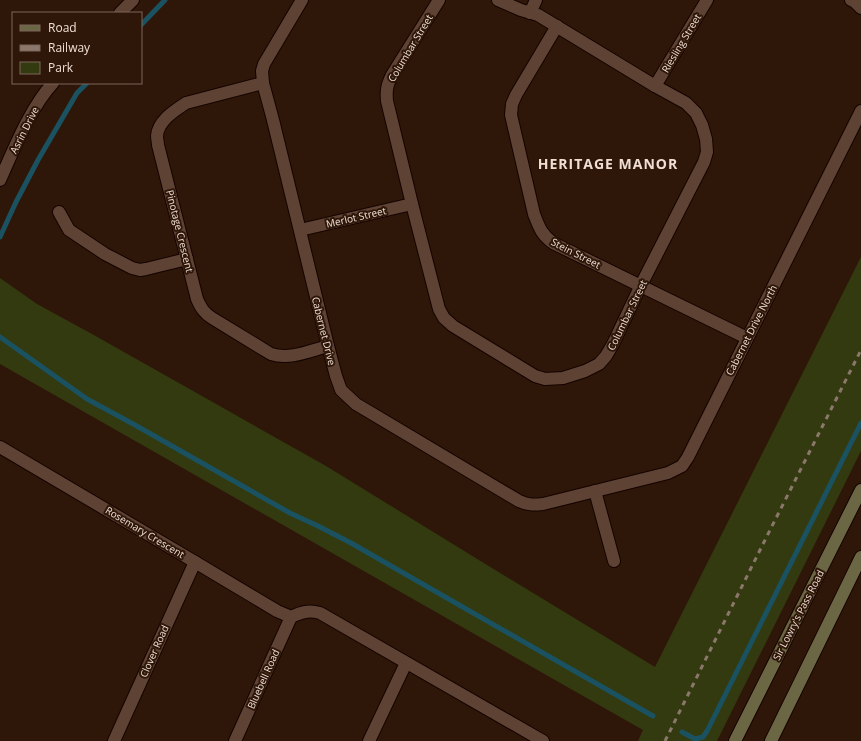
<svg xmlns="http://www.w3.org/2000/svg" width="861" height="741" font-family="'Open Sans',sans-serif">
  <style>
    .green { fill: #333a10 }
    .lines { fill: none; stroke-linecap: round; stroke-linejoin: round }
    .stream { stroke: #1b5261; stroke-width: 5 }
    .street-casing { stroke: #150300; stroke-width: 14 }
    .secondary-casing { stroke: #150300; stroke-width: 14 }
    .street { stroke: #5e4334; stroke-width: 12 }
    .secondary { stroke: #6b6643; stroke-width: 12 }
    .rail { stroke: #8b776b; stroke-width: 3; stroke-dasharray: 5 5; stroke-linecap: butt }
    .labels { text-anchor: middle; stroke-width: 4; stroke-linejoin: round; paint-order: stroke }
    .street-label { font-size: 10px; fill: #f0ded5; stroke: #2e1709 }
    .district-label { font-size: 14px; font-weight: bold; letter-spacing: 1px; fill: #f0ded5; stroke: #2e1709 }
  </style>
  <rect width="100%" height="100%" fill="#2e1709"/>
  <path class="green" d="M861,257V451L717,741H638L643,730L0,364V278L37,304L92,334L326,466L487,565L655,667Z"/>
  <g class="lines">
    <g class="stream">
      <path d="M141,25L165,0"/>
      <path d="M0,237L16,202L38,160L77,93L87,83"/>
      <path d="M0,337L87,399L135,425L290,513L318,526L351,543L653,716"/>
      <path d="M682,732L695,739L703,737L707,731L861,423"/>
    </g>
    <g class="street-casing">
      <g id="street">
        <path d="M302,0L264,64L262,71L263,83L273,120L328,346L336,376L341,390L356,404L519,501C528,505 533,505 543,504L668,473L682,466L688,457L861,111"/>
        <path d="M439,0L392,75C387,85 386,90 387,101L412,204L439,309L444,318L453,326L535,376L545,379L563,378L585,371L599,364L606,356L613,344L641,285L704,162L707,152L706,139L702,125L696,113L686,103L655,86L538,15L521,10L498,0"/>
        <path d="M851,0L855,2L861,8"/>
        <path d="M120,13L133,0"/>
        <path d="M530,13L536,0"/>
        <path d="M557,26L516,95L512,104L511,115L534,214C539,227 541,234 553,243L747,338"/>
        <path d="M263,83L186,103C174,111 158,121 157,136C157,139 158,142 158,145L197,299C201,308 204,313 212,318L271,354C290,360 309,351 328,346"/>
        <path d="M655,86L707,0"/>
        <path d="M0,180C14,149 30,108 53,83"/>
        <path d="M59,212L69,230L105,254L132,268L140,270L146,269L187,259"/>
        <path d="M300,230L412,204"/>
        <path d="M0,447L195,562L277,611L291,617"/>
        <path d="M595,491L614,561"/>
        <path d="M291,617C302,612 308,610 320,613L543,741"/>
        <path d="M114,741L195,562"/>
        <path d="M235,741L291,617"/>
        <path d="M369,741L406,663"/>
      </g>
    </g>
    <g class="secondary-casing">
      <g id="secondary">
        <path d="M735,741L861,490"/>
        <path d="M771,741L861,557"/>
      </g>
    </g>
    <use href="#street" class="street"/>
    <use href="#secondary" class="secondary"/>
    <path class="rail" d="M665,741L767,536L861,350"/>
  </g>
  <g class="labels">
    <g class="street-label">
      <text transform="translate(681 43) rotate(-59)" y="4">Riesling Street</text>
      <text transform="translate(410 48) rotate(-59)" y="4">Columbar Street</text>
      <text transform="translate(24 130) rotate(-63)" y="4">Asrin Drive</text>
      <text transform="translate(356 217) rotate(-13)" y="4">Merlot Street</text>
      <text transform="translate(180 231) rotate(76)" y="4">Pinotage Crescent</text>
      <text transform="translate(576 253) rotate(27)" y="4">Stein Street</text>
      <text transform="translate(627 315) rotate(-64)" y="4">Columbar Street</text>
      <text transform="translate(751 330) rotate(-63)" y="4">Cabernet Drive North</text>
      <text transform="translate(324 331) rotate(76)" y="4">Cabernet Drive</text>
      <text transform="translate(145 532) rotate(31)" y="4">Rosemary Crescent</text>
      <text transform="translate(798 615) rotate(-63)" y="4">Sir Lowry's Pass Road</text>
      <text transform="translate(154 651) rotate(-66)" y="4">Clover Road</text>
      <text transform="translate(263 679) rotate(-66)" y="4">Bluebell Road</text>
    </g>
    <g class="district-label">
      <text x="608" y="169">HERITAGE MANOR</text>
    </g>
  </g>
  <rect x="12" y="12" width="130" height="72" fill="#2e1709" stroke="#7c675b"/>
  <rect x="20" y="25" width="20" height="6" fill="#6b6643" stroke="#7c675b"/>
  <text x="48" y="32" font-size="12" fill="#f0ded5">Road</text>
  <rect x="20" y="45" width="20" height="6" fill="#8b776b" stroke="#7c675b"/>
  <text x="48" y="52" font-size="12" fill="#f0ded5">Railway</text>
  <rect x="20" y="62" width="20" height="12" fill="#333a10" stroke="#7c675b"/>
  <text x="48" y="72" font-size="12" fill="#f0ded5">Park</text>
</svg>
